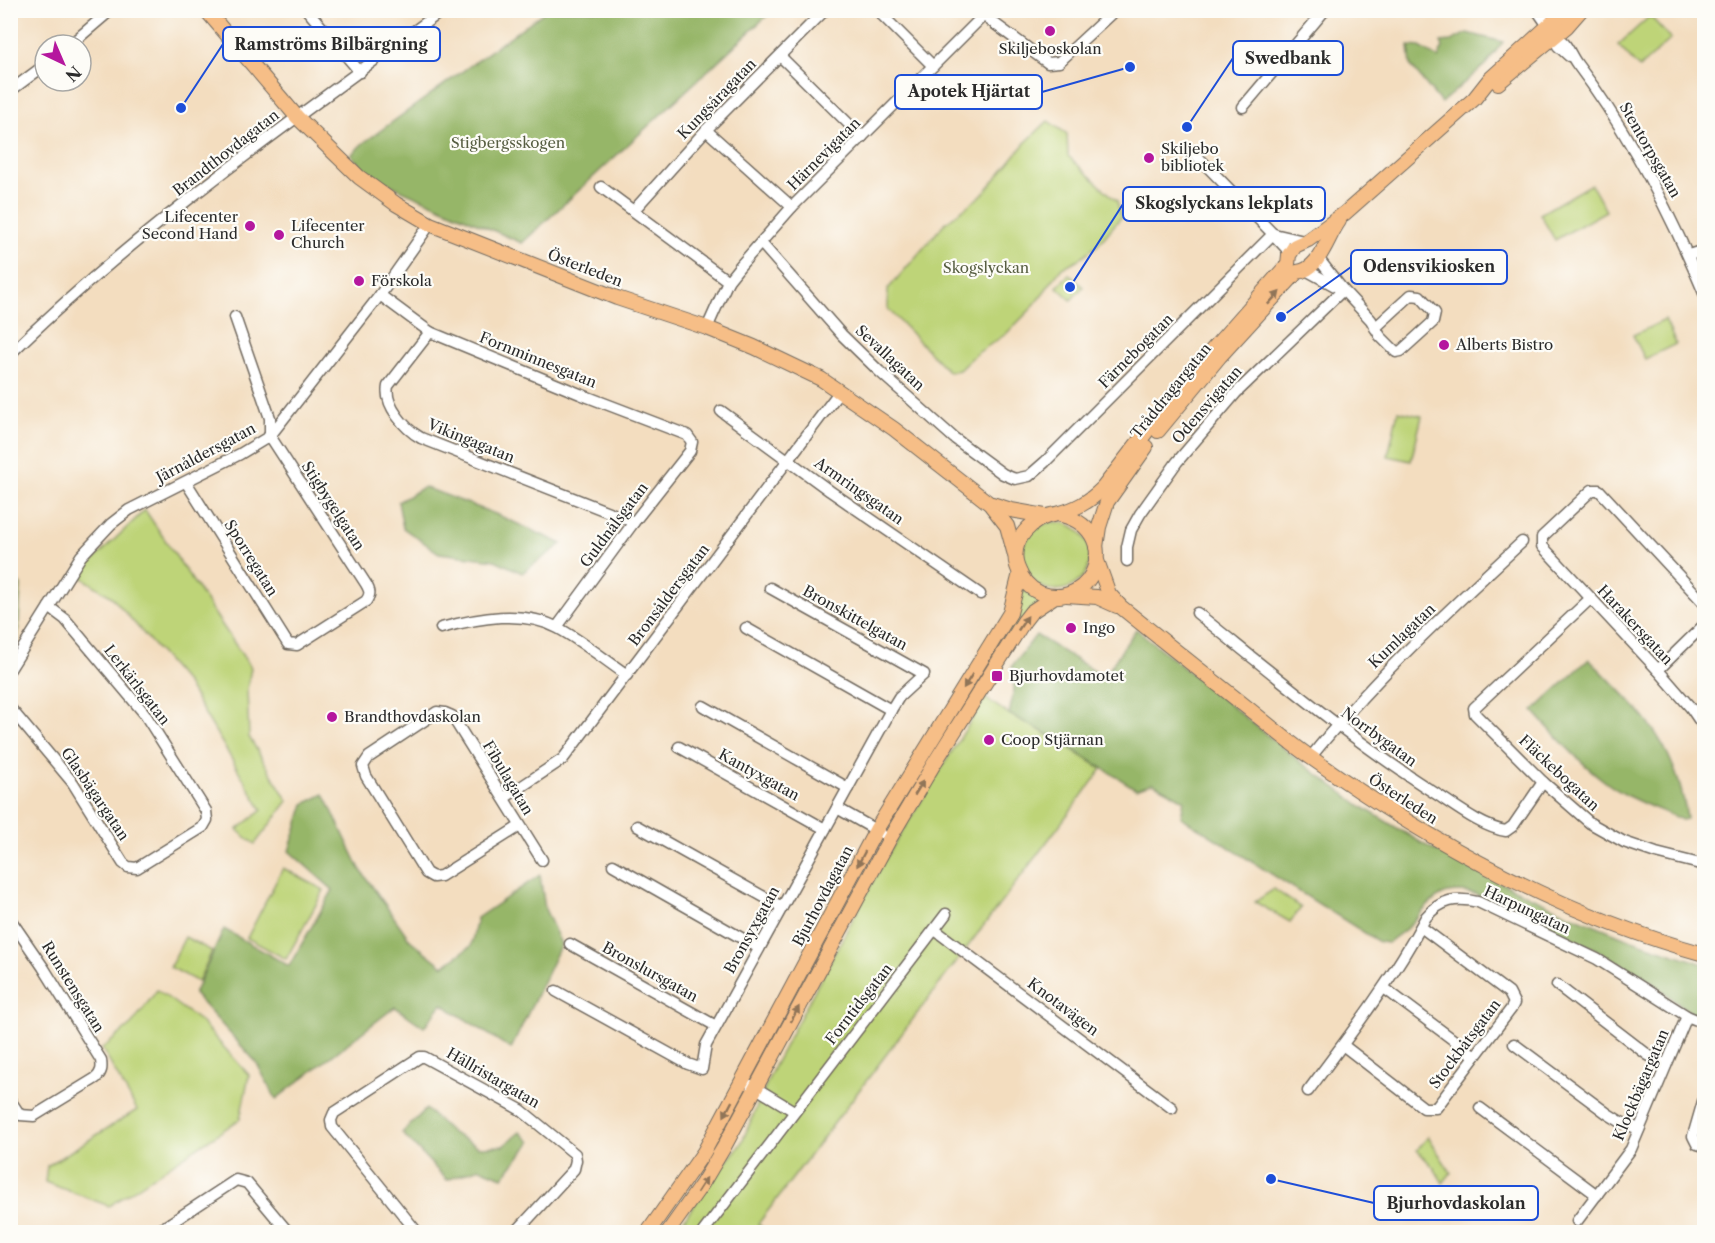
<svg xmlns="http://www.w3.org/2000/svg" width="1715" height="1243" font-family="'Libre Caslon Text',serif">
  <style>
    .green { fill: #bed478; stroke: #748052; stroke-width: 1.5 }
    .forest { fill: #96b668; stroke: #60704a; stroke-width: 1.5 }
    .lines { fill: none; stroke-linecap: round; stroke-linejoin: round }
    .minor-casing { stroke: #71695f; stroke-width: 13 }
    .major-casing { stroke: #71695f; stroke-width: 16 }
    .minor { stroke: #fff; stroke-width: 10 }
    .major { stroke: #f6be87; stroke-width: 14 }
    .oneway { fill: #907459 }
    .poi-dot { fill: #b5179e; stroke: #fdfcf7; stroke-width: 2 }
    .labels { text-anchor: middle; stroke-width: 4.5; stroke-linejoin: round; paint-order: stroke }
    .poi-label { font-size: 15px; fill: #2b2b2b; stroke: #fdfcf7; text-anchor: start }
    .street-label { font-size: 15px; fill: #2b2b2b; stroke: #fdfcf7 }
    .park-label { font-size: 15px; fill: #575e42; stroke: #fdfcf7 }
    .leader { fill: none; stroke: #1d4ed8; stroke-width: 2 }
    .callout-dot { fill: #1d4ed8; stroke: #fdfcf7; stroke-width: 2 }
    .callout { fill: #fdfcf7; stroke: #1d4ed8; stroke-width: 2 }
    .callout-label { font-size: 16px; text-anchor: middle; font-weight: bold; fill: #2b2b2b }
  </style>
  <rect width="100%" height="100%" fill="#fdfcf7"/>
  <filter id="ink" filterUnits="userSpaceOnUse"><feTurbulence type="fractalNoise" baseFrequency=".0167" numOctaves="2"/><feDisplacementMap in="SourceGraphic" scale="12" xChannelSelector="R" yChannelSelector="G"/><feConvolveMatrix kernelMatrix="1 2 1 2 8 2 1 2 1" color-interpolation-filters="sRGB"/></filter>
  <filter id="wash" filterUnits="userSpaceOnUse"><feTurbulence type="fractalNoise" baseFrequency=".008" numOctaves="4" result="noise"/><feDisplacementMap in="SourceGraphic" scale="24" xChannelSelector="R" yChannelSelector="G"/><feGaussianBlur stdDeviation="1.35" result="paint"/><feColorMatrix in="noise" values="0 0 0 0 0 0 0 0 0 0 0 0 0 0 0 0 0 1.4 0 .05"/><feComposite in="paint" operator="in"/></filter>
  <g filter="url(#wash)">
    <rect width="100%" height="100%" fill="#f3ddbf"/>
    <g class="green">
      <path d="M1650,16L1671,39L1639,68L1618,45Z"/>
      <path d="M1048,121L1067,134L1068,156L1117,201L1121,217L1098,245L1077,260L1062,268L1031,309L1006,334L976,354L959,370L949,372L888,309V289L945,223L983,194L1025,143Z"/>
      <path d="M1591,184L1606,211L1555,240L1540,214Z"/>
      <path d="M1069,274L1083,287L1071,300L1057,287Z"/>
      <path d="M1665,320L1676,344L1645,359L1633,335Z"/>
      <path d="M1398,411L1422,416L1411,461L1388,456Z"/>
      <path d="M145,510L251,668L247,689L249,737L288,801L255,844L237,830L262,810L187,684L112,597L78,575Z"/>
      <circle cx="1056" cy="556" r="34"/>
      <path d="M1023,589L1039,600L951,729C954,720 957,711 962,703C983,664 1013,634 1023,589Z"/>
      <path d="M985,698L1009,714L1051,736L1102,769L758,1224L767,1232H675L716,1174L741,1144L774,1066L884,861Z"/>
      <path d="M283,868L324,890L286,959L247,938Z"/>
      <path d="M1274,889L1301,908L1290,922L1255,902Z"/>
      <path d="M185,937L212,951L198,982L170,967Z"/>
      <path d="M157,990L201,1022L249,1075L240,1119L109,1206L45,1182L47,1166L137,1110L102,1049L132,1024Z"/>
      <path d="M1428,1137L1451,1173L1443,1183L1434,1168L1417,1150Z"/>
    </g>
    <g class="forest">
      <path d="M547,10L772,11L522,243L370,176L351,155L362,144Z"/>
      <path d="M1467,33L1503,42L1486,64L1441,103L1411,66L1409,46L1420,47L1438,58L1443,47L1441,42L1451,41Z"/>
      <path d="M424,487L498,515L562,544L522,573L495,560L439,553L403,528L398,502Z"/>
      <path d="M11,576L21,585L18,642L11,659Z"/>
      <path d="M1136,629L1303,764L1364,808L1425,845L1486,876L1566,913L1629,939L1704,964V1018L1691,1013L1652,982L1593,948L1475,894C1439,886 1433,901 1410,925C1404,932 1395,936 1388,943L1379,942L1181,817L1184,800L1153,783L1136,789L1051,736L1009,714L1014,690L1012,666L1036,635L1104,677Z"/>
      <path d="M1589,659C1641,712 1676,742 1687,819L1682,820C1656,808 1625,798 1603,780C1577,760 1555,735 1533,711Z"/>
      <path d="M324,794L360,869L410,940L443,966L471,946L477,918L540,875L545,909L561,944L511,1049L442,1004L424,1027L395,1007L276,1099L256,1062L194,994L224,929L289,966L333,890L289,851L304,804Z"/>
      <path d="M426,1109L452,1133L479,1147L503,1146L520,1132L531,1142L503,1177L479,1168L447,1180L402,1133Z"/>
    </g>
  </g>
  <g filter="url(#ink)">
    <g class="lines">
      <g class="minor-casing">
        <g id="minor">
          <path d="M307,10L360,72"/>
          <path d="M877,10L933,66"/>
          <path d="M976,10L1048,63L1059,62L1115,10"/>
          <path d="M1537,10L1555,36L1558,46L1569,56"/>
          <path d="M1555,36C1567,42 1569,53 1577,64C1630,134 1670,212 1704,293"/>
          <path d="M70,45L111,10"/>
          <path d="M780,56L862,137"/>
          <path d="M10,91L45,65"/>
          <path d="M1243,107L1325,10"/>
          <path d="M706,130L792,207"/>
          <path d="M1194,153L1273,234L1286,248L1289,255"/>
          <path d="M601,187L728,281"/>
          <path d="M634,210L706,130L825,10"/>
          <path d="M1274,234L1304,241"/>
          <path d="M761,243L842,335L880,372L954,438L1003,474L1015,479L1029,476L1045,462L1273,234"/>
          <path d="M1689,255L1704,250"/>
          <path d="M1318,258L1343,290L1371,320L1380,336L1396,352L1401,351L1433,322L1435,313L1420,296L1411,295L1375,328"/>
          <path d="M1306,270L1337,287"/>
          <path d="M380,295L430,332L580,394L687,435L692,442L690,451L634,522L557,627"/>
          <path d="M707,328L728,281L740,266L792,207L982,17"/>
          <path d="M430,332L388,386C384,405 405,429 421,438L634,522"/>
          <path d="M10,354C142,225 295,119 443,10"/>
          <path d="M721,411L830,491L980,594"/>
          <path d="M186,482L288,644L297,645L366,601C371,594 370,591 366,584L270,436V418L235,317"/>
          <path d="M1127,561V547L1131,530L1140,514L1177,462L1236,393L1343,290"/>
          <path d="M1590,599L1474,708L1475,714L1543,782L1590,823L1624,842L1656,853L1704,865"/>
          <path d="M1704,603L1599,490H1592L1542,537V546L1658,670L1691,708L1704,727"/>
          <path d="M1197,613C1277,677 1355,743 1441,797C1459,809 1485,828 1506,831L1513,826L1543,782"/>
          <path d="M441,628C478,618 523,609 558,628C582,641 605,660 627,675"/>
          <path d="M746,628L891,710"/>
          <path d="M10,669L81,556L111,524L129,510L240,454L270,436L380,295L430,224"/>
          <path d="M1658,670L1704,625"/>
          <path d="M703,706L848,788"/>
          <path d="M10,708L73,783L123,863L128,867L137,868L203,827L207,820L206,811L144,713L65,619L49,607"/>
          <path d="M679,747L825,829"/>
          <path d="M1310,758C1374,678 1448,611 1522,542"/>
          <path d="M504,798L563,759L840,391"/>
          <path d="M837,808L881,833"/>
          <path d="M520,826L441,876L433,877L426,873L366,776L363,766L369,757L437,712L445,713L452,716L542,860"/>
          <path d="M637,826L782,907"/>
          <path d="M613,865L759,948"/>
          <path d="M10,919L43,967L101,1060C102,1068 102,1072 96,1078L34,1116L20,1115L10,1100"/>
          <path d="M935,930L1172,1108"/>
          <path d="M570,944L716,1026"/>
          <path d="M1557,985L1648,1055L1666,1065"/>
          <path d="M1384,988L1475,1056"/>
          <path d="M556,991L688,1064L702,1069L706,1045L891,710L899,697L924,674L770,588"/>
          <path d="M1514,1044L1608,1114L1621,1122L1639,1129"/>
          <path d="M1344,1046L1424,1108H1436L1511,1009L1514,1003L1509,993L1421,927"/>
          <path d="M751,1085L794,1111"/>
          <path d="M1308,1091C1350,1035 1393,979 1426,917C1441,899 1457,897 1478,902L1597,959L1687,1016L1704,1023"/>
          <path d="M1704,1098L1693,1136L1697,1144L1704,1146"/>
          <path d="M1480,1108L1597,1195"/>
          <path d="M1577,1221L1631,1149L1687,1016"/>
          <path d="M157,1232L236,1180L247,1183L288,1232"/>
          <path d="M417,1232L332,1127L331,1120L334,1113L420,1057H424L521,1110L575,1154L576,1160L574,1169L516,1232"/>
          <path d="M703,1232L946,914"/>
        </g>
      </g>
      <g class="major-casing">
        <g id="major">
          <path d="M206,10L297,117L359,177L396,204L430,224L617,298L707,328L754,347L821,379L894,429L990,504L1007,526L1015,555"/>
          <path d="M1498,83L1567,26L1581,10"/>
          <path d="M1158,431L1220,356L1297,272C1320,270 1327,237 1339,221"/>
          <path d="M992,504L1011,510L1045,516"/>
          <path d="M1057,514C1076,509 1089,502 1103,488L1191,374L1288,264L1289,255L1295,246L1308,240L1345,213L1474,99L1489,80L1566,10"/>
          <path d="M1057,514C1127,528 1094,613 1040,593C1028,588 1021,578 1017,566C1009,540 1033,517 1057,514Z"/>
          <path d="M1096,547L1099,527L1107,502L1146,447"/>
          <path d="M1096,558L1109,594L1121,607C1163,641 1206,675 1249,709C1270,726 1291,744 1313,759C1433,844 1562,915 1704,954"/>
          <path d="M1066,595L1097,597L1117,606"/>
          <path d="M648,1232L704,1152L876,830L1010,613L1020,573"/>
          <path d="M668,1232L702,1184L724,1147L890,838L935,762L1024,621L1031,612L1052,598"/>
        </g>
      </g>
      <use href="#minor" class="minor"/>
      <use href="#major" class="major"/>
    </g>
    <defs><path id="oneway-solid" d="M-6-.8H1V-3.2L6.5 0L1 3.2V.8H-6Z" transform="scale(1.5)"/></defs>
    <g class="oneway">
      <use href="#oneway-solid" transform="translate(1274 298) rotate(-47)"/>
      <use href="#oneway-solid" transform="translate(1023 623) rotate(-56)"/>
      <use href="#oneway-solid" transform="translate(968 681) rotate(122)"/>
      <use href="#oneway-solid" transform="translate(919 788) rotate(-59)"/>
      <use href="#oneway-solid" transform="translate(861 859) rotate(118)"/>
      <use href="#oneway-solid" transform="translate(795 1014) rotate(-62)"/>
      <use href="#oneway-solid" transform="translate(728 1109) rotate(118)"/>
      <use href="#oneway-solid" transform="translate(702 1185) rotate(-57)"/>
    </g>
  </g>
  <g class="poi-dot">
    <circle cx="1050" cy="31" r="6"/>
    <circle cx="1149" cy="158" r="6"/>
    <circle cx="250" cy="226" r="6"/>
    <circle cx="279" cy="235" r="6"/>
    <circle cx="359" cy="281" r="6"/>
    <circle cx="1444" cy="345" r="6"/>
    <circle cx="1071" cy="628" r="6"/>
    <rect x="991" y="670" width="12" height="12" rx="3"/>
    <circle cx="332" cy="717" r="6"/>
    <circle cx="989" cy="740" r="6"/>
  </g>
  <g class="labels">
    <g class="poi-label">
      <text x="1050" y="54" text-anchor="middle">Skiljeboskolan</text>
      <text x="1161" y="154">Skiljebo<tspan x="1161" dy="17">bibliotek</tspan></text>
      <text x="238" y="222" text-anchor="end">Lifecenter<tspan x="238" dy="17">Second Hand</tspan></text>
      <text x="291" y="231">Lifecenter<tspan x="291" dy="17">Church</tspan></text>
      <text x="371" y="286">Förskola</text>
      <text x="1456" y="350">Alberts Bistro</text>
      <text x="1083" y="633">Ingo</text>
      <text x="1009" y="681">Bjurhovdamotet</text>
      <text x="344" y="722">Brandthovdaskolan</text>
      <text x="1001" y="745">Coop Stjärnan</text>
    </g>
    <g class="street-label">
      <text transform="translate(717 99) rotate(-46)" y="5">Kungsåragatan</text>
      <text transform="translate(1650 150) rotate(60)" y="5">Stentorpsgatan</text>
      <text transform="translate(226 153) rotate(-38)" y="5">Brandthovdagatan</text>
      <text transform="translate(824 154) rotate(-45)" y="5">Härnevigatan</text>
      <text transform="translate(585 268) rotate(21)" y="5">Österleden</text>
      <text transform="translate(1136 351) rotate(-45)" y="5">Färnebogatan</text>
      <text transform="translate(890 358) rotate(43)" y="5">Sevallagatan</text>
      <text transform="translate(538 360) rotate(22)" y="5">Fornminnesgatan</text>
      <text transform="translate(1171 391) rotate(-51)" y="5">Tråddragargatan</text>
      <text transform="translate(1207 405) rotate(-49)" y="5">Odensvigatan</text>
      <text transform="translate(471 441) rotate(22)" y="5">Vikingagatan</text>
      <text transform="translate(206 453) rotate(-28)" y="5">Järnåldersgatan</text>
      <text transform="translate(859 491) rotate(35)" y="5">Armringsgatan</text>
      <text transform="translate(333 506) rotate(57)" y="5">Stigbygelgatan</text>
      <text transform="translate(614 525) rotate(-53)" y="5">Guldnålsgatan</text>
      <text transform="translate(251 558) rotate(58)" y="5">Sporregatan</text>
      <text transform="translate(669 595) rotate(-53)" y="5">Bronsåldersgatan</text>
      <text transform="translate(855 618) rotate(29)" y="5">Bronskittelgatan</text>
      <text transform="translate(1635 625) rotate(47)" y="5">Harakersgatan</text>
      <text transform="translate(1402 636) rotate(-44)" y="5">Kumlagatan</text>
      <text transform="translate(137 685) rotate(52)" y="5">Lerkärlsgatan</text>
      <text transform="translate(1379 737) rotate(36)" y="5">Norrbygatan</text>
      <text transform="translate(1559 773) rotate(43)" y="5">Fläckebogatan</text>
      <text transform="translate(759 775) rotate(29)" y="5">Kantyxgatan</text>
      <text transform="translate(508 778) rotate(59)" y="5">Fibulagatan</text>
      <text transform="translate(95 794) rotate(56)" y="5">Glasbägargatan</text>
      <text transform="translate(1403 799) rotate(33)" y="5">Österleden</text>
      <text transform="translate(823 896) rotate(-62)" y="5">Bjurhovdagatan</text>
      <text transform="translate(1527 910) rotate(25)" y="5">Harpungatan</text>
      <text transform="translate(752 930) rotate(-61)" y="5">Bronsyxgatan</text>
      <text transform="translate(650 972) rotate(29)" y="5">Bronslursgatan</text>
      <text transform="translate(73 987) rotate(58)" y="5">Runstensgatan</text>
      <text transform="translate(859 1004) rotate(-52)" y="5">Forntidsgatan</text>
      <text transform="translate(1063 1007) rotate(37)" y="5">Knotavägen</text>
      <text transform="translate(1465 1044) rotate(-53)" y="5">Stockbåtsgatan</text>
      <text transform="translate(493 1078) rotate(30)" y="5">Hällristargatan</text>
      <text transform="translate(1641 1085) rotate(-67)" y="5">Klockbägargatan</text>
    </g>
    <g class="park-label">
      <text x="508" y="148">Stigbergsskogen</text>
      <text x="986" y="273">Skogslyckan</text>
    </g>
  </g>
  <path class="leader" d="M181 108L223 44M1187 127L1233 58M1130 67L1042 92M1070 287L1123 204M1281 317L1351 267M1271 1179L1374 1203"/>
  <g class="callout-dot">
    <circle cx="181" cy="108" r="6"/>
    <circle cx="1187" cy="127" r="6"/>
    <circle cx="1130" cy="67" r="6"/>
    <circle cx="1070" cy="287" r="6"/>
    <circle cx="1281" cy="317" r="6"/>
    <circle cx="1271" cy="1179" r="6"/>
  </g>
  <g class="callout">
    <rect x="223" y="27" width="217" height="34" rx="6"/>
    <rect x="1233" y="41" width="110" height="34" rx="6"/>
    <rect x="895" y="75" width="147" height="34" rx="6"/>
    <rect x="1123" y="187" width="202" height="34" rx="6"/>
    <rect x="1351" y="250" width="156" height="34" rx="6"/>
    <rect x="1374" y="1186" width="164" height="34" rx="6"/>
  </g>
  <g class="callout-label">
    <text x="331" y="50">Ramströms Bilbärgning</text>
    <text x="1288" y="64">Swedbank</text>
    <text x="969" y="97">Apotek Hjärtat</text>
    <text x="1224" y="209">Skogslyckans lekplats</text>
    <text x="1429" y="272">Odensvikiosken</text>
    <text x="1456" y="1209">Bjurhovdaskolan</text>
  </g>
  <rect width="1715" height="1243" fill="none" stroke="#fdfcf7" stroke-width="36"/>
  <g transform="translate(63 63) rotate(136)"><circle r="28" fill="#fdfcf7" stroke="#a9a8a5" stroke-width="1.5"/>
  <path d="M0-4.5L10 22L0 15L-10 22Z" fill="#b5179e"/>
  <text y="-9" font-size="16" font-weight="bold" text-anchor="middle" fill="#2b2b2b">N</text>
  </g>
</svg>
